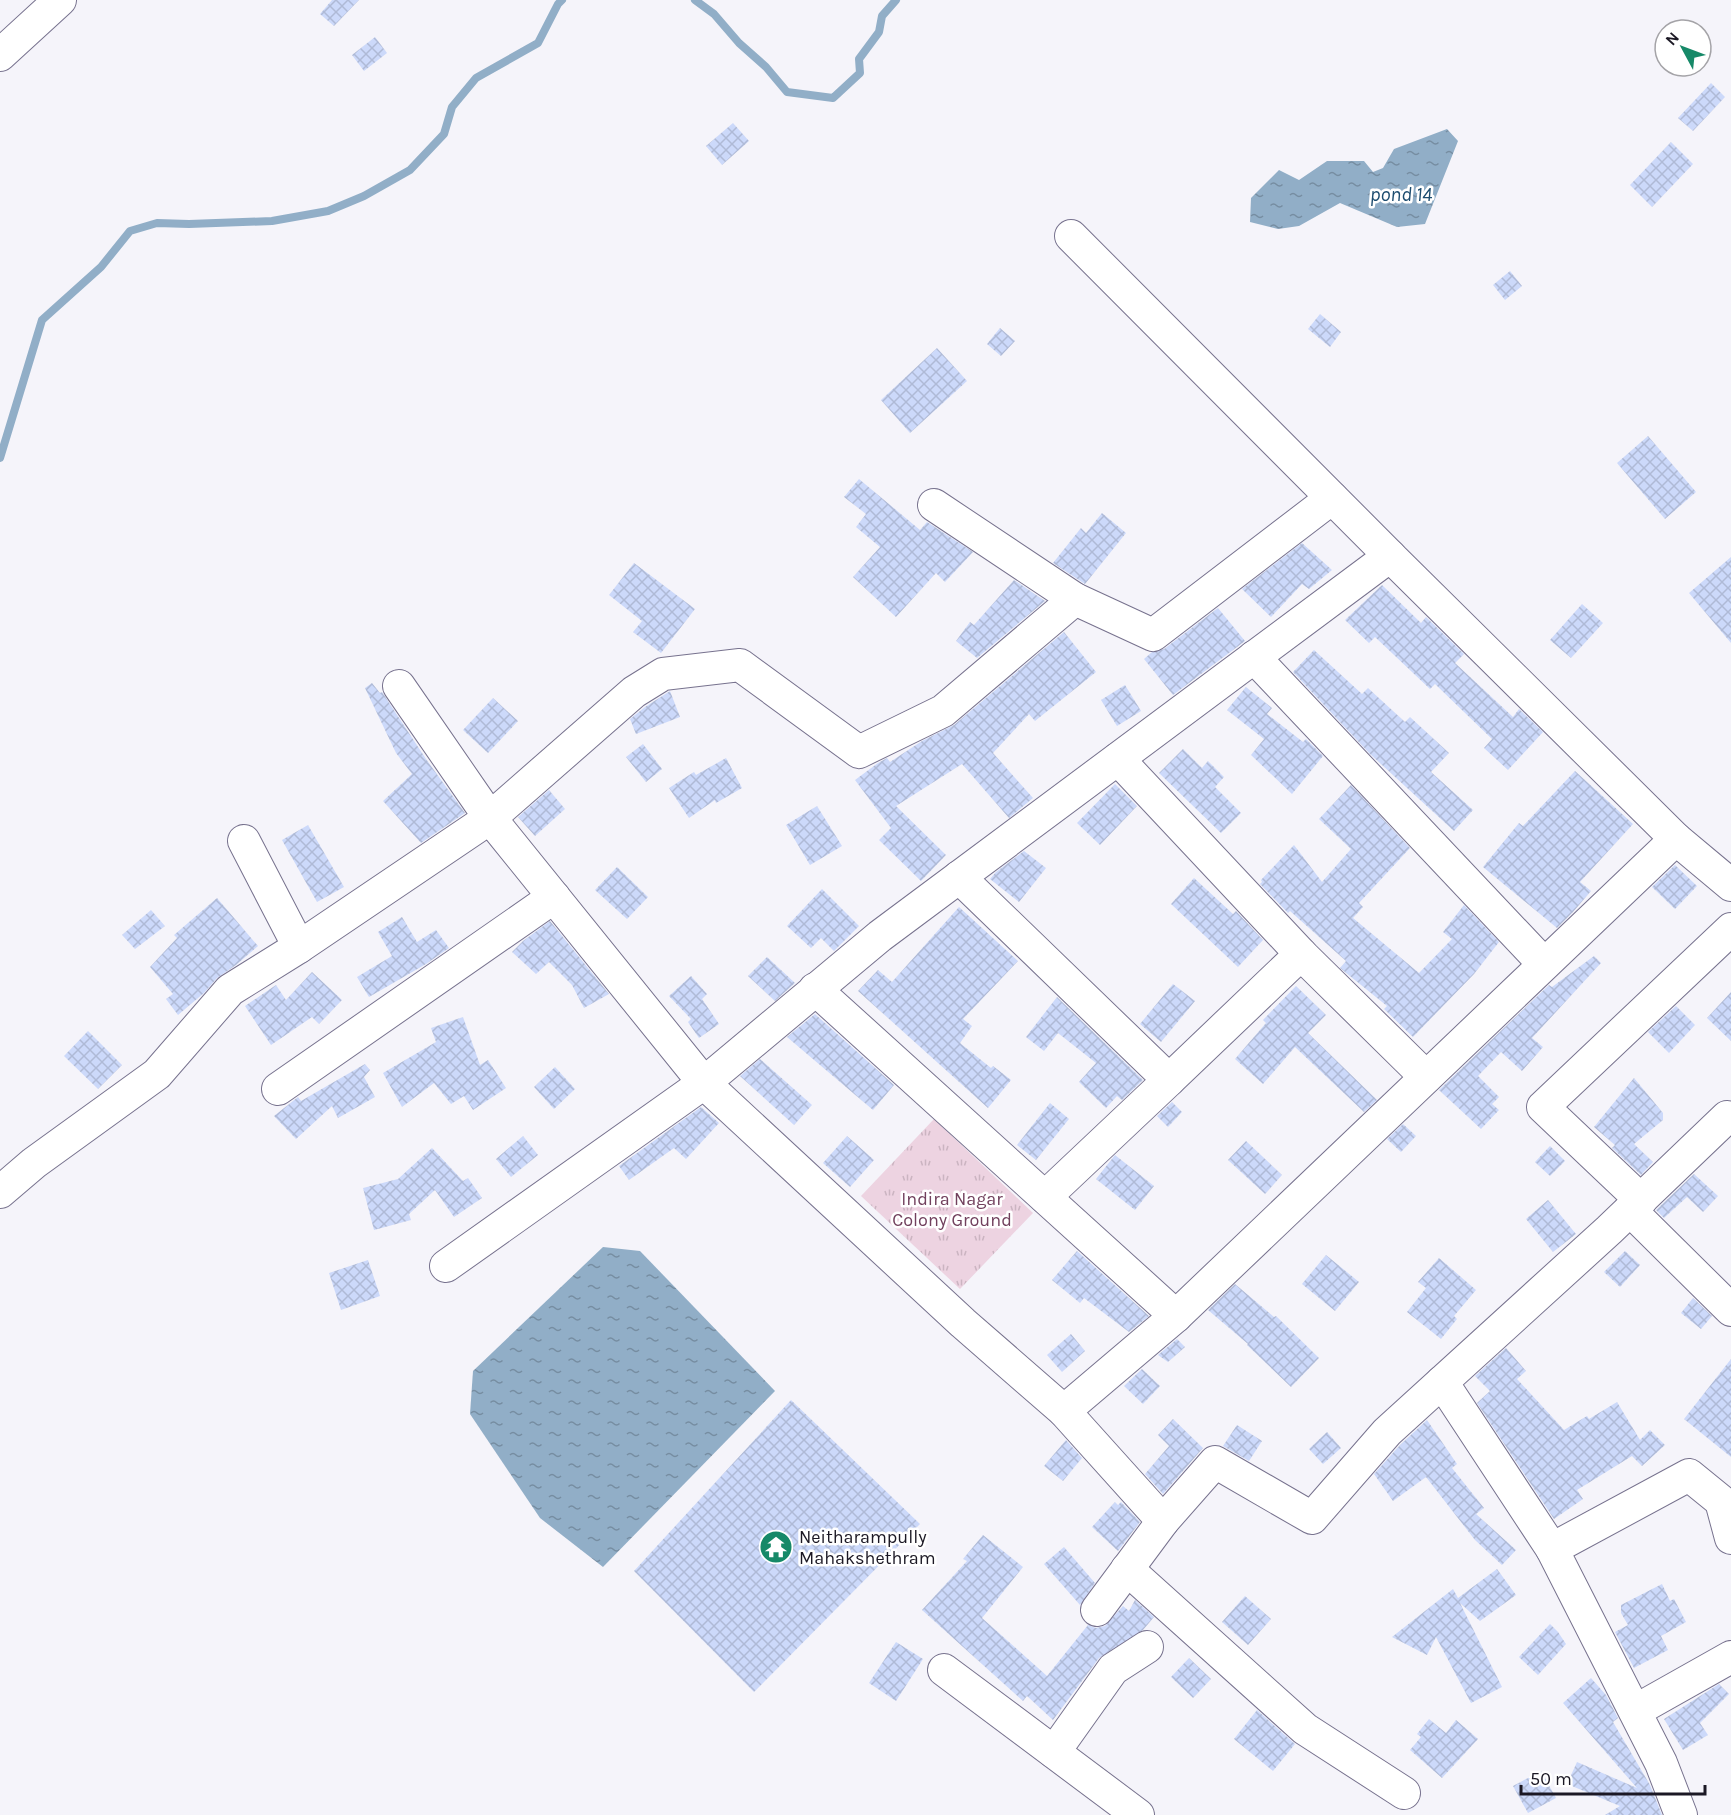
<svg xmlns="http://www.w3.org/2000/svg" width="1731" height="1815" font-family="Karla,sans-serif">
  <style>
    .park { fill: url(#park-tufts) }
    .water { fill: url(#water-ripples) }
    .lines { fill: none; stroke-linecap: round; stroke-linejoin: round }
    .stream { stroke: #91aec7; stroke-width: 8 }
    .building { fill: url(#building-cross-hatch) }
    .minor-casing { stroke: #77728e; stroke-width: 34 }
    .minor { stroke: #fff; stroke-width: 32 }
    .labels { text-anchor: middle; stroke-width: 5; stroke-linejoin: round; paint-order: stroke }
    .park-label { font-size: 18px; fill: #71405d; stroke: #fff }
    .poi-label { font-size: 18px; fill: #1b1824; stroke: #fff; text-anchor: start }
    .water-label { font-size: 20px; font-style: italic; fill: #1c4c6f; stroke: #fff }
  </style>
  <defs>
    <pattern id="park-tufts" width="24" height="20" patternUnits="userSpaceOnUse" patternTransform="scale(1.5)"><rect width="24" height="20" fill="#edd3e1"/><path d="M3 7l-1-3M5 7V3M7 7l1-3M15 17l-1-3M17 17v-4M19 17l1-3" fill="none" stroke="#cbb4c1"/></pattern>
    <pattern id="water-ripples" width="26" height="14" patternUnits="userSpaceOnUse" patternTransform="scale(1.5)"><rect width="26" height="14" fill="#91aec7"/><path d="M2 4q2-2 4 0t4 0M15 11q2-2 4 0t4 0" fill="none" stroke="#768da1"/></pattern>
    <pattern id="building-cross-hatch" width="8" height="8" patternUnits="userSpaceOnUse" patternTransform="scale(1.5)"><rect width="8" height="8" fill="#ccd9fa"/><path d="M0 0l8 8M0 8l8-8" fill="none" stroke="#afbad6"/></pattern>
  </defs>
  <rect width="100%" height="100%" fill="#f5f4fa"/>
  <path class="park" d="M934,1119L1033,1213L960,1289L861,1196Z"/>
  <g class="water">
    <path d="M1447,129L1458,141L1425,224L1397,227L1340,203L1299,226L1278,229L1250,222L1251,198L1279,170L1299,180L1327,161H1364L1373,172L1383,168L1394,149Z"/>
    <path d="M603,1247L640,1251L775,1391L603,1567L540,1518L470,1414L473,1371Z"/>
  </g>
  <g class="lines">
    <g class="stream">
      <path d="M695,0L714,14L739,43L766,67L787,92L833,98L860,73L859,59L879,32L882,16L896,0"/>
      <path d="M0,458L42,320L101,267L130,231L157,223L189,224L272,221L328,211L364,196L410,170L444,134L452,107L476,78L538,43L558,4L562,0"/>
    </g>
  </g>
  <g class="building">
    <path d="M332,0H359L334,26L320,14Z"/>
    <path d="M375,37L387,53L364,71L352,55Z"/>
    <path d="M1711,83L1725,97L1693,131L1678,118Z"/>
    <path d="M733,123L749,141L722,165L706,146Z"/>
    <path d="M1671,142L1693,164L1652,207L1630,185Z"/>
    <path d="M1510,271L1522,286L1505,300L1493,285Z"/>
    <path d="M1320,314L1341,332L1330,347L1308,329Z"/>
    <path d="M1000,328L1015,341L1001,356L987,344Z"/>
    <path d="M937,348L967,381L910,433L881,400Z"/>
    <path d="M1648,436L1696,492L1665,519L1617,463Z"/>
    <path d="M859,479L920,530L927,522L973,552L945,582L936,573L896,617L853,577L880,547L856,527L866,514L844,497Z"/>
    <path d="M1102,513L1126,533L1085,584L1053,563L1081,528L1086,533Z"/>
    <path d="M1302,543L1332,570L1309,589L1302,584L1271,617L1242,589Z"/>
    <path d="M1731,557V643L1689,593Z"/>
    <path d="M634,563L695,609L661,653L633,632L642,621L609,595Z"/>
    <path d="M1014,580L1045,601L977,658L956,641L970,622L974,625Z"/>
    <path d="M1382,585L1421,623L1426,617L1464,654L1455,663L1513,717L1519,709L1543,732L1508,770L1484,748L1492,739L1435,684L1430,689L1375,637L1369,643L1345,620Z"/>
    <path d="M1582,604L1603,623L1571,658L1550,640Z"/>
    <path d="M1218,608L1245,641L1173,695L1144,659L1152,652L1164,649Z"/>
    <path d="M1064,632L1096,672L1035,721L1029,714L993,753L1033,798L1009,818L962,764L896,806L946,855L921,881L879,840L891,828L855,780L878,763L887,758L890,762L922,741L954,725Z"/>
    <path d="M1314,650L1362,694L1368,688L1405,722L1410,717L1449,753L1431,772L1473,810L1454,831L1370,754L1293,672Z"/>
    <path d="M372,683L380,693L382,692L426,759L465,813L421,843L383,801L412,774L396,753L365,688Z"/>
    <path d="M1125,685L1141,711L1117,726L1101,700Z"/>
    <path d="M1246,687L1272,708L1267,714L1303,742L1306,739L1323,756L1292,794L1251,755L1264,739L1227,710Z"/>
    <path d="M670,691L680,717L636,734L630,719L645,707Z"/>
    <path d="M493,698L518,721L488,753L463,730Z"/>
    <path d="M643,744L662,769L646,782L626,757Z"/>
    <path d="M1183,749L1202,768L1208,761L1224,777L1215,787L1241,813L1221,833L1159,773Z"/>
    <path d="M726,758L742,788L716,803L715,800L689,818L669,788L694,772L696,775Z"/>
    <path d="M1575,771L1633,824L1580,882L1591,891L1573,912L1557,928L1483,867L1519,823L1523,826Z"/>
    <path d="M1115,784L1137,806L1100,845L1077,823Z"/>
    <path d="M1351,785L1410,848L1359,903L1363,907L1353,918L1419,973L1452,939L1443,932L1464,905L1499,942L1474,974L1413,1037L1384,1009L1387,1006L1340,968L1346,961L1290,911L1288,913L1260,884L1262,882L1261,880L1294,845L1322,882L1351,849L1319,819Z"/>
    <path d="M549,790L565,809L535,836L518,817Z"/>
    <path d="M817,806L842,846L810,865L786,825Z"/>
    <path d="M308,825L344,887L317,902L282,840Z"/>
    <path d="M1024,851L1046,868L1019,902L990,879L996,872Z"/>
    <path d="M1675,865L1697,886L1675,909L1652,887Z"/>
    <path d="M617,867L648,897L627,919L595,890Z"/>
    <path d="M1194,878L1233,914L1236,911L1263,940L1238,967L1171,904Z"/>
    <path d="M822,889L859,926L834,951L821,938L811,948L787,926Z"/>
    <path d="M217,898L258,946L236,965L217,978L204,993L178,1015L166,999L173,994L150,967L177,938L174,935Z"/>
    <path d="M959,907L1018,961L963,1019L972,1026L960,1043L991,1068L993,1066L1011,1080L988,1108L858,991L878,970L892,982Z"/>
    <path d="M151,910L165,926L135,949L122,935Z"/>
    <path d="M402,917L417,942L436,930L449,948L426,964L369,997L357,977L392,956L378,932Z"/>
    <path d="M550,921L609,994L584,1008L572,985L549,962L536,974L512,952L523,941Z"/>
    <path d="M1594,956L1601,963L1532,1038L1543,1047L1522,1071L1501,1052L1478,1076L1499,1097L1492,1104L1499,1110L1481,1129L1439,1090L1549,985L1552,987Z"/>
    <path d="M767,957L795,983L775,1001L748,976Z"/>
    <path d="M312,972L342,1000L319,1024L312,1017L271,1045L245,1006L276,985L286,1000Z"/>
    <path d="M691,976L707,994L702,999L719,1024L699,1038L688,1022L691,1019L669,996Z"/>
    <path d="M1173,984L1195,1001L1161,1042L1140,1024Z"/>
    <path d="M1296,986L1326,1015L1308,1033L1377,1100L1364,1112L1295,1047L1263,1084L1235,1059L1266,1023L1263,1020Z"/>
    <path d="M1731,992V1041L1707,1018Z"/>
    <path d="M1057,997L1143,1080L1122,1100L1117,1096L1106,1108L1079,1082L1096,1063L1058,1033L1044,1051L1026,1037Z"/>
    <path d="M1676,1006L1695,1025L1669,1053L1648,1032Z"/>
    <path d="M815,1014L894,1085L873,1110L787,1037Z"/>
    <path d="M463,1017L480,1065L488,1060L506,1088L473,1110L464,1096L451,1104L434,1083L402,1107L383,1073L436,1042L431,1028Z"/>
    <path d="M88,1031L122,1065L98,1089L64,1056Z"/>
    <path d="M760,1059L812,1105L794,1125L740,1076Z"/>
    <path d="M365,1064L370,1070L364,1077L375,1097L338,1118L332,1106L296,1139L274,1116L298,1097L301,1101Z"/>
    <path d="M555,1067L575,1089L554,1109L534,1087Z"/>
    <path d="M1634,1078L1663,1113V1120L1634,1144L1653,1162L1641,1175L1612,1148L1615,1145L1594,1127Z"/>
    <path d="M1172,1102L1182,1112L1168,1127L1157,1116Z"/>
    <path d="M1050,1103L1069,1119L1036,1160L1017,1145Z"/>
    <path d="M701,1107L719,1123L686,1159L674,1148L629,1180L619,1166Z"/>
    <path d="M1403,1124L1416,1136L1401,1152L1387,1139Z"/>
    <path d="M523,1136L538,1155L511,1177L496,1159Z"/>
    <path d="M847,1136L874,1160L850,1187L823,1163Z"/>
    <path d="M1246,1141L1282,1175L1265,1194L1228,1160Z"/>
    <path d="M1550,1146L1565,1161L1550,1176L1535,1162Z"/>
    <path d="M432,1148L463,1181L468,1178L482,1198L454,1217L435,1190L409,1214L411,1220L374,1230L363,1188L398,1179Z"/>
    <path d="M1115,1155L1154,1186L1135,1210L1096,1179Z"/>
    <path d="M1694,1174L1718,1196L1703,1212L1687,1197L1664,1218L1656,1210Z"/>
    <path d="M1548,1200L1576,1234L1553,1252L1526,1219Z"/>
    <path d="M1077,1251L1149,1316L1129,1332L1084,1298L1080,1303L1052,1280Z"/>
    <path d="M1625,1251L1640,1265L1620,1287L1604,1272Z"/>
    <path d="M1326,1255L1359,1282L1335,1311L1302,1284Z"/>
    <path d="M1439,1258L1476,1290L1454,1316L1457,1319L1441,1339L1407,1312L1426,1288L1418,1282Z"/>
    <path d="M368,1260L380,1296L341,1310L329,1273Z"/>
    <path d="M1235,1284L1274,1317L1276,1316L1319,1358L1291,1387L1247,1345L1248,1344L1208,1310Z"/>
    <path d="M1693,1298L1712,1316L1701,1329L1681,1313Z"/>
    <path d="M1071,1334L1085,1351L1062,1372L1047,1355Z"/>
    <path d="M1177,1339L1185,1347L1168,1362L1158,1355Z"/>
    <path d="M1506,1348L1526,1371L1517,1379L1564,1430L1587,1416L1589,1419L1617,1402L1640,1440L1650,1430L1665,1445L1642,1466L1632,1456L1577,1490L1583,1499L1554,1519L1477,1403L1490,1391L1475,1376Z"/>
    <path d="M1731,1359V1457L1684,1419Z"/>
    <path d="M1142,1369L1160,1386L1143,1404L1124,1386Z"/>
    <path d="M791,1400L920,1524L754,1692L634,1571Z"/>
    <path d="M1173,1419L1203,1448L1163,1494L1145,1474L1169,1446L1158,1435Z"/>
    <path d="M1427,1420L1457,1464L1452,1468L1484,1508L1476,1514L1516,1550L1502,1565L1475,1540L1426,1477L1393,1501L1374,1474L1400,1445Z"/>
    <path d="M1237,1425L1262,1441L1249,1461L1223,1446Z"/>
    <path d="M1327,1432L1341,1448L1323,1464L1309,1449Z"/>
    <path d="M1066,1440L1082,1458L1063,1481L1044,1466Z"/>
    <path d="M1115,1502L1118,1505L1121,1502L1140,1522L1118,1551L1092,1527Z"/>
    <path d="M983,1535L1023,1567L982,1618L1047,1676L1088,1625L1096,1628L1105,1626L1123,1606L1129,1611L1135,1600L1154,1617L1143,1630L1099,1658L1053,1720L1027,1696L1023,1701L922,1610L967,1561L963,1559Z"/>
    <path d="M1064,1547L1095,1583L1080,1605L1044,1564Z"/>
    <path d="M1497,1569L1516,1595L1480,1621L1460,1603L1502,1687L1471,1703L1436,1637L1427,1655L1392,1637L1453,1589L1458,1598Z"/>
    <path d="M1662,1584L1670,1601L1674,1599L1686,1622L1661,1636L1668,1650L1634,1668L1615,1632L1628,1625L1621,1613V1605Z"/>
    <path d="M1245,1596L1271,1619L1248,1645L1222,1622Z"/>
    <path d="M1550,1624L1558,1632L1566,1644L1538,1675L1519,1657Z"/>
    <path d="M896,1642L923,1659L896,1701L869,1683Z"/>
    <path d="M1189,1658L1211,1679L1193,1698L1171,1677Z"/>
    <path d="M1591,1678L1606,1695L1618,1718L1613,1722L1650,1785L1662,1815H1605L1620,1806L1567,1784L1577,1762L1637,1788L1563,1703Z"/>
    <path d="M1719,1684L1729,1694L1700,1723L1708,1735L1683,1750L1664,1719Z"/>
    <path d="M1257,1710L1295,1744L1273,1771L1234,1739Z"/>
    <path d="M1429,1719L1446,1733L1456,1720L1478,1739L1442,1778L1410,1750L1421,1737L1417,1734Z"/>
    <path d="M1541,1771L1556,1798L1528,1813L1513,1786Z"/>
  </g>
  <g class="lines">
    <g class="minor-casing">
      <g id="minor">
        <path d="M0,55L60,0"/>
        <path d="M1071,236L1390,556"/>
        <path d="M934,505L1075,599L1153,635L1332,498"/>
        <path d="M1254,657L1544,964"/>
        <path d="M399,686L490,818L634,692L663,674L740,665L859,752L943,711L1075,599"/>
        <path d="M1118,759L1301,954L1169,1080"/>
        <path d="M244,841L299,947"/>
        <path d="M959,877L1169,1080L1045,1197"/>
        <path d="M1301,954L1426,1077"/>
        <path d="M815,989L1176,1316"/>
        <path d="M278,1089L554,897"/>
        <path d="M0,1192L34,1163L157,1074L230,990L299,947L490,818L704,1083L963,1323L1064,1411L1176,1316L1676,839L1731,885"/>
        <path d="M1641,1200L1543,1107L1731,929"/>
        <path d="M1630,1210L1731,1310"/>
        <path d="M446,1266L704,1083L880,936L1390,556L1676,839"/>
        <path d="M1442,1382L1552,1549"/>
        <path d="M1064,1411L1163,1521L1215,1462L1312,1518L1387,1432L1609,1230L1727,1117"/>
        <path d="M1127,1569L1305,1729L1404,1793"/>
        <path d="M1097,1610L1163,1521"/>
        <path d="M944,1670L1138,1815"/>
        <path d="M1635,1711L1731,1657"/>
        <path d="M1054,1752L1113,1669L1147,1647"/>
        <path d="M1681,1815L1661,1763L1552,1549L1689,1475L1721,1501L1731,1538"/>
      </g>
    </g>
    <use href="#minor" class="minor"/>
  </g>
  <defs>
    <g id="temple-disc" transform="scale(1.725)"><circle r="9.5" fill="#168968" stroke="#fff"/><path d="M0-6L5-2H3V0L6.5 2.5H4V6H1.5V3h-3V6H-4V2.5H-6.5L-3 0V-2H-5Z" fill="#fff"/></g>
  </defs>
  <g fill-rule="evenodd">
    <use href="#temple-disc" x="776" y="1547"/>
  </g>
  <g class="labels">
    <g class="park-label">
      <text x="952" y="1205">Indira Nagar<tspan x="952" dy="21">Colony Ground</tspan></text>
    </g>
    <g class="poi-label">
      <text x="799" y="1543">Neitharampully<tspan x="799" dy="21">Mahakshethram</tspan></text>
    </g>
    <g class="water-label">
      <text x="1401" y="201">pond 14</text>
    </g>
  </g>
  <g transform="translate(1683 48) rotate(311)"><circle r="28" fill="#ffffff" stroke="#a4a3a7" stroke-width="1.5"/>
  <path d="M0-4.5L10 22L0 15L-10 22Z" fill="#168968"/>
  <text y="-9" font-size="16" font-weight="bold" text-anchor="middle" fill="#1b1824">N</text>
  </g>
  <path d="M1521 1785v9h184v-9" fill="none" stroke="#1b1824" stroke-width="3"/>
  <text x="1530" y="1785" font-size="18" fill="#1b1824" stroke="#ffffff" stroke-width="4.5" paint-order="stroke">50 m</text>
</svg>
